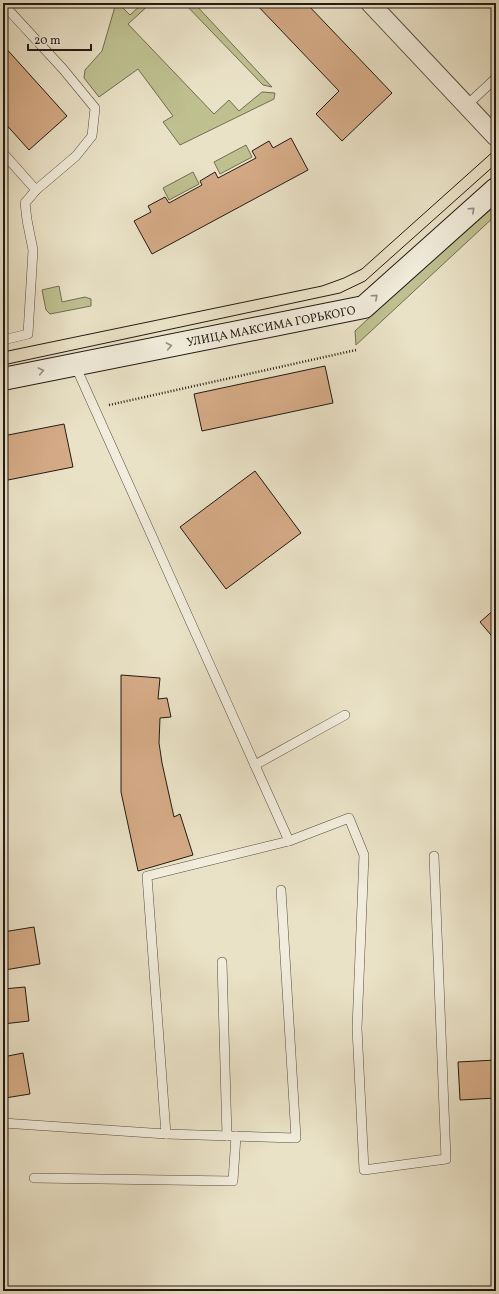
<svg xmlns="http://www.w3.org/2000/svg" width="499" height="1294" font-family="Vollkorn,serif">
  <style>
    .green { fill: #bfc090; stroke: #726d52 }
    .building { fill: #d4ab86; stroke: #241a14 }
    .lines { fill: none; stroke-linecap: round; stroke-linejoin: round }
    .lane-casing { stroke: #564c41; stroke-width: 10 }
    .street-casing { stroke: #564c41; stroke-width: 20 }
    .secondary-casing { stroke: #241a14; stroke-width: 24 }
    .path { stroke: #241a14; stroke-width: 2.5; stroke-dasharray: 1 2; stroke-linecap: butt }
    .lane { stroke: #f1ecdb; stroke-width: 9 }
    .street { stroke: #f1ecdb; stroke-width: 18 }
    .secondary { stroke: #f1ecdb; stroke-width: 22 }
    .tram { stroke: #241a14; stroke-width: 1 }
    .oneway { stroke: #958e81 }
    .labels { text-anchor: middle; stroke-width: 4; stroke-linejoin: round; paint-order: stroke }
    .street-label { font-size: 12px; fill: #241a14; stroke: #f1ecdb }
  </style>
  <rect width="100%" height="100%" fill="#eae2c7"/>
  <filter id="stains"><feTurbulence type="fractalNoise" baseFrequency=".005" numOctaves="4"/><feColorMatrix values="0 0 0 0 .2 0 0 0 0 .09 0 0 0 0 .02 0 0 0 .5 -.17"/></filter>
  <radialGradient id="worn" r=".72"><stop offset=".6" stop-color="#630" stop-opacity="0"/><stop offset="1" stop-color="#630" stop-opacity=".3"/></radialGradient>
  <g class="green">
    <path d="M116,3H118L130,15L143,3H151L128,24L214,114L229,100L239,111L262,92L275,93L274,99L180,145L163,122L173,116L138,69L99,97L84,78L85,70L102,51Z"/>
    <path d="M184,3H194L272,87L263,85Z"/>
    <path d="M246,145L252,157L220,174L214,162Z"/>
    <path d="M193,172L199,184L169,200L163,188Z"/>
    <path d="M496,200V215L356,345L355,331Z"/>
    <path d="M59,286L62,302L85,297L91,299V306L50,314L46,310L42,290Z"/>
  </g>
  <g class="building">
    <path d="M255,3H306L392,93L342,141L316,114L339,91Z"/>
    <path d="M3,45L67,116L29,150L3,121Z"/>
    <path d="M291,138L308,170L152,254L134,221L151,212L148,206L165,197L169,203L202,185L200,181L215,172L218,178L256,158L252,151L269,141L273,148Z"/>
    <path d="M325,366L333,403L202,431L194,394Z"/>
    <path d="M64,424L73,467L3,481V436Z"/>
    <path d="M255,471L301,533L226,589L180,527Z"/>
    <path d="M496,608V641L480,622Z"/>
    <path d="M121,675L160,678L158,699L167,698L171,717L160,718L159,743L162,763L174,817L180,814L193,855L138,871L121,792Z"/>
    <path d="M34,927L40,964L5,970L3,958V932Z"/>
    <path d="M25,987L29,1021L3,1024V989Z"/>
    <path d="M23,1053L30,1094L5,1098L3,1084V1057Z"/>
    <path d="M496,1060V1098L460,1100L458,1062Z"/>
  </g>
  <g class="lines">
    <g class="lane-casing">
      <g id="lane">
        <path d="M3,4L63,69L95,108L92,136L76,156L36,190L25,203L27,220L33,250L28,334L3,340"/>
        <path d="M467,105L496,78"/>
        <path d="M3,153L36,190"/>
        <path d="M75,365L289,841L349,818L364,855L357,1028L364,1170L446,1159L434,856"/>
        <path d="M255,765L345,715"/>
        <path d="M222,962L227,1136"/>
        <path d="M3,1123L166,1134L147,876L289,841"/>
        <path d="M166,1134L296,1138L281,890"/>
        <path d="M34,1178L233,1181L236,1136"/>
      </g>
    </g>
    <g class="street-casing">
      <path id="street" d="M370,3L496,137"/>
    </g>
    <g class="secondary-casing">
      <path id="secondary" d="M3,379L364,307L496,189"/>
    </g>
    <path class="path" d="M109,405L356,350"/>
    <use href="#lane" class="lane"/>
    <use href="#street" class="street"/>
    <use href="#secondary" class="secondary"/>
    <g class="tram">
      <path d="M3,352L322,286L344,278L362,269L496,149"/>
      <path d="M3,365L340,293L365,281L496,164"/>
    </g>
  </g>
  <defs><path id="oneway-chevron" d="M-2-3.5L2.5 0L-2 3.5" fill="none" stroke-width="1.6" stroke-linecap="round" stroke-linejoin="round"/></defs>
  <g class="oneway">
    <use href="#oneway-chevron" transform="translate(472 210) rotate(-42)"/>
    <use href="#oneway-chevron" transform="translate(375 297) rotate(-42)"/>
    <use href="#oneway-chevron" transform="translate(169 346) rotate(-11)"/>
    <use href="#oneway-chevron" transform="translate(41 371) rotate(-11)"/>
  </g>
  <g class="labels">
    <g class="street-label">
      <text transform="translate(271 326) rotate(-11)" y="4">УЛИЦА МАКСИМА ГОРЬКОГО</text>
    </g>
  </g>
  <rect width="499" height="1294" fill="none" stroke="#eae2c7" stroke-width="16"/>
  <rect x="4" y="4" width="491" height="1286" fill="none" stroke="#241a14" stroke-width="2"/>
  <rect x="8" y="8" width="483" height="1278" fill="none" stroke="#241a14"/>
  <path d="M28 44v6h63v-6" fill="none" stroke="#241a14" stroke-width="2"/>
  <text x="34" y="44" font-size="12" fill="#241a14" stroke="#f1ecdb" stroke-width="3" paint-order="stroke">20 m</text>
  <rect width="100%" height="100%" filter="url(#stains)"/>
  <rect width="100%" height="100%" fill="url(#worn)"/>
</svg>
